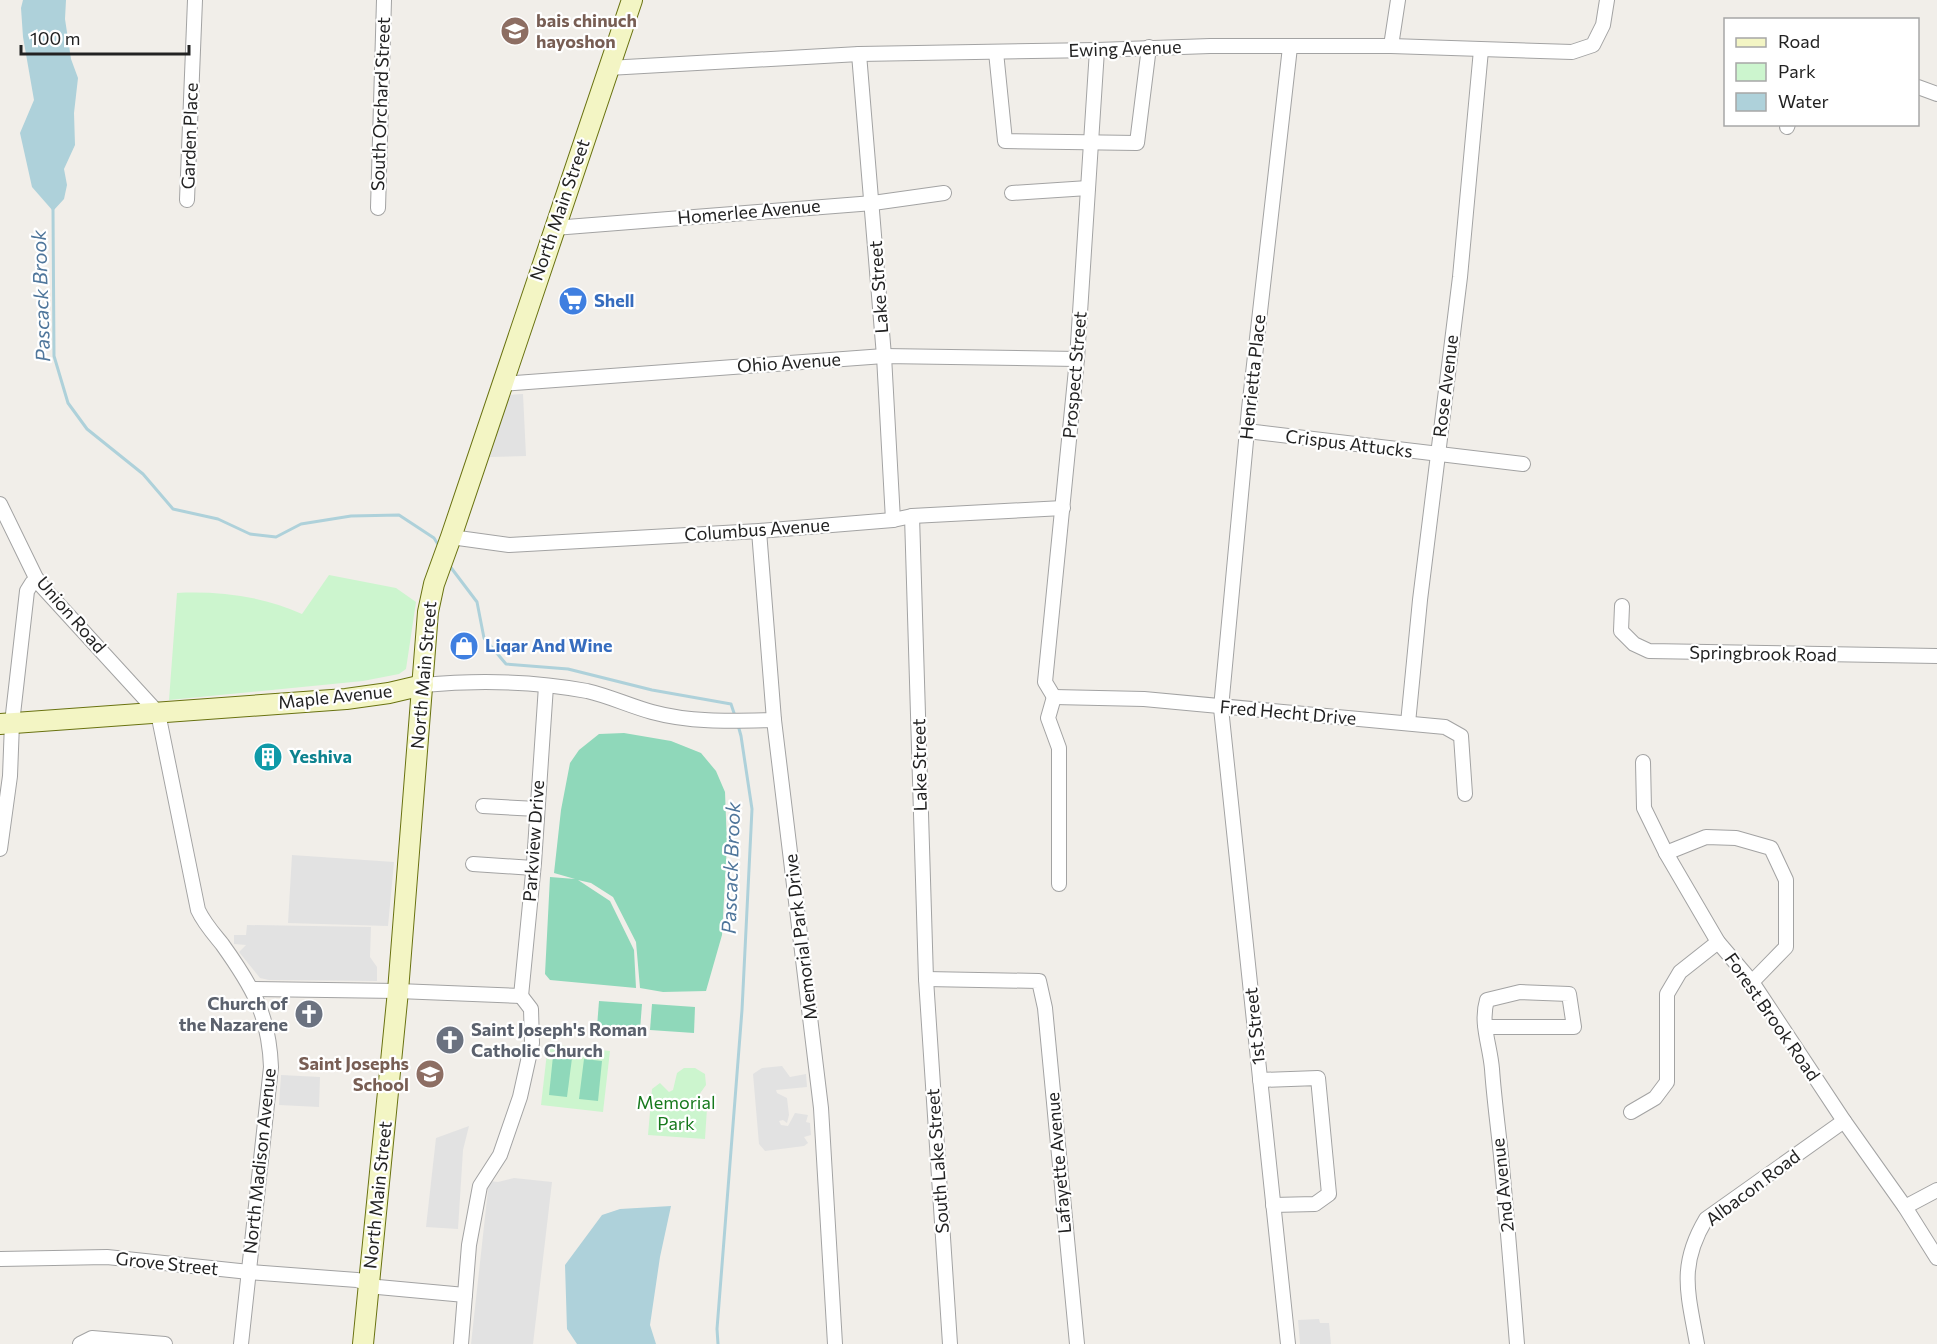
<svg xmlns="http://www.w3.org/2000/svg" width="1937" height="1344" font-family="Commissioner,sans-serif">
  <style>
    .park { fill: #ccf5ce }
    .pitch { fill: #8fd8ba }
    .parking { fill: #e2e2e2 }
    .water { fill: #aed1da }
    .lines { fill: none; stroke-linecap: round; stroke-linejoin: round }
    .stream { stroke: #aed1da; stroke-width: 3 }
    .street-casing { stroke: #a3a3a3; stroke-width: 16 }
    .secondary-casing { stroke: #697210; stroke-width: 22 }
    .street { stroke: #fff; stroke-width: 14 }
    .secondary { stroke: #f3f5c4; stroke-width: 20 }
    .labels { text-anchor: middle; stroke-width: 4.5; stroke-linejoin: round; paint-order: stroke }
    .education-label { font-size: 18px; font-weight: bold; fill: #785e54; stroke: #fff; text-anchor: start }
    .street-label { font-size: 18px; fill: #222; stroke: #fff }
    .shop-label { font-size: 18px; font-weight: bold; fill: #366cbe; stroke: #fff; text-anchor: start }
    .culture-label { font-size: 18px; font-weight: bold; fill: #0d838f; stroke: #fff; text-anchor: start }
    .worship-label { font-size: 18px; font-weight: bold; fill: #5b616d; stroke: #fff; text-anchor: end }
    .park-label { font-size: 18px; fill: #17791d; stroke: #fff }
    .water-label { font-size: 20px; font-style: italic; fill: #4f769b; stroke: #fff }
  </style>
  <rect width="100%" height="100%" fill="#f1eee9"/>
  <g class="park">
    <path d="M329,575L396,588L416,602L406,669L399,674L363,681L169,700L177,593C218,591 264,596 302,614Z"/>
    <path d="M548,1044L610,1051L603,1112L541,1105Z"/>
    <path d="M684,1068H695L705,1074L706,1085L696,1099L699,1107L707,1108L705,1139L648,1135L652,1089L660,1083L669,1092L673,1090L677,1073Z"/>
  </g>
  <g class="pitch">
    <path d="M624,733L671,741L701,753L716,771L725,792L727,845L722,935L706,991L663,992L640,988L636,942L613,897L591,883L578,880L610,901L634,950L636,988L550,980L545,974L550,877L575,879L554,873L561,810L570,763L579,750L599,734Z"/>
    <path d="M599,1001L642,1004L640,1030L597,1027Z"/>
    <path d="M652,1004L695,1007L694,1033L650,1030Z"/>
    <path d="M553,1056L572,1058L567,1097L549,1095Z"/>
    <path d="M584,1059L602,1061L598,1101L579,1099Z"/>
  </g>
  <g class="parking">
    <path d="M523,394L526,456L490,457L507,395Z"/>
    <path d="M292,855L394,862L388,926L288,923Z"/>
    <path d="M247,925L371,927L370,957L377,967V981L269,980L260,978L239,952L246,945L234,944V935H246Z"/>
    <path d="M782,1066L790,1077L806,1074L807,1087L776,1090L777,1093L787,1098L789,1115L787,1123L783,1120L779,1121L781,1125L788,1126L795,1113L808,1115L806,1122L810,1123L811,1135L804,1137L808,1143L804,1146L765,1151L759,1144L753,1074L762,1068Z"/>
    <path d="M281,1075L320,1077L319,1107L279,1105Z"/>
    <path d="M469,1126L463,1150L458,1229L426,1227L436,1138Z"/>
    <path d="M514,1178L552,1182L533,1344H471L489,1181L498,1182Z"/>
    <path d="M1319,1319L1320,1323H1329L1331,1344H1300L1298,1320Z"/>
  </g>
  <g class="water">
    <path d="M23,0H66L65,19L71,59L78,78L74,113L75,145L64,169L67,185L64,199L53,211L32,187L20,133L34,100L23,37L21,8Z"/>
    <path d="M671,1206L660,1257L650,1325L656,1344H577L567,1329L565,1265L602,1215L620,1209Z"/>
  </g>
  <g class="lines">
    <g class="stream">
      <path d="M53,209L54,356L68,403L87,429L143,474L173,509L218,519L250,534L276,537L301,524L351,516L399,515L434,538L439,546"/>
      <path d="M449,565L477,602L484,638L506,664L568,669L652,690L731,704L735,716"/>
      <path d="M718,1344L717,1329L742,1010L752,809L741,736L738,725"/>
    </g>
    <g class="street-casing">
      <g id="street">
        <path d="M1391,46L1398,0"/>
        <path d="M996,52L1005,141L1137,143L1149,47"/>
        <path d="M859,54L884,356L893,520"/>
        <path d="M608,68L859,54L1097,50L1210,46H1391L1572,52L1593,45L1603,25L1607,0"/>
        <path d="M1918,87L1937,94"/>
        <path d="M1787,127L1788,124"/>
        <path d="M1012,193L1088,188"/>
        <path d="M187,200L195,0"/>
        <path d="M378,208L384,0"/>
        <path d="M554,228L873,203L944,193"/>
        <path d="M502,384L884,356L1077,359"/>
        <path d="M1247,431L1523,464"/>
        <path d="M0,504L38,582L158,713L198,910C204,923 213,933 222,944C252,986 269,1014 271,1067L241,1344"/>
        <path d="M912,516L926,979L950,1344"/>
        <path d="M759,531L774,720L821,1108L835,1344"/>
        <path d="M451,537L509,545L759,531L893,520L912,516L1063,508"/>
        <path d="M1622,606L1621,631L1634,644L1649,651L1937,656"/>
        <path d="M423,685C477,680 533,681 587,691C609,696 630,706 652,712C692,723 733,721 774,720"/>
        <path d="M1054,697L1045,682L1077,359L1097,50"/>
        <path d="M1054,697L1144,699L1445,727L1461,736L1465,794"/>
        <path d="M1054,697L1048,718L1059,748V884"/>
        <path d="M1408,723L1420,600L1460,277L1481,50"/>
        <path d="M1643,762L1644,808L1666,853L1718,942L1752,982L1844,1121L1905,1207L1937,1258"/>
        <path d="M483,806L537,809"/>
        <path d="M0,849L10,776L12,723L27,591L32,583L37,579"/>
        <path d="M1666,853L1706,837L1736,838L1771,848L1786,880V947L1752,982"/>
        <path d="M473,864L533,868"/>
        <path d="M926,979L1039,981L1045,1008L1077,1344"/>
        <path d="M253,989L398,991L521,996"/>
        <path d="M521,996L534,863L546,686"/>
        <path d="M1485,1027H1574L1569,994L1520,992L1487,1000C1480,1023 1490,1045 1492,1069C1494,1098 1498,1126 1501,1156C1507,1218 1512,1281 1517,1344"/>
        <path d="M1260,1080L1318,1078L1329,1194L1315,1204L1273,1205"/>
        <path d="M1631,1112L1655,1098L1667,1082V994L1680,972L1718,942"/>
        <path d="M1905,1207L1937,1190"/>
        <path d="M0,1259L107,1257L249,1272L357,1280L378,1287L465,1295"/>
        <path d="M80,1344L92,1338L165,1344"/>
        <path d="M461,1344L469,1245L480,1186L500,1155L520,1097L532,1043L531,1009L521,996"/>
        <path d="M1288,1344L1221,708L1249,409L1290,47"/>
        <path d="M1697,1344C1688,1293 1678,1266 1706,1219L1844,1121"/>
      </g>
    </g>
    <g class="secondary-casing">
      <g id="secondary">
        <path d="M0,724L346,699L389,693L423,685"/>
        <path d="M363,1344L398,991L428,612L434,584L451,537L632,0"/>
      </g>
    </g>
    <use href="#street" class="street"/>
    <use href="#secondary" class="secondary"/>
  </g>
  <defs>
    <g id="school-disc" transform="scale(1.5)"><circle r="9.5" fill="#8d6e63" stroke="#fff"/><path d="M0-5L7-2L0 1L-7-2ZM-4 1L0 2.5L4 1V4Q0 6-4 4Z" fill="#fff"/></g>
    <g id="supermarket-disc" transform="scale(1.5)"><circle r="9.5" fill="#3f7fe0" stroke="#fff"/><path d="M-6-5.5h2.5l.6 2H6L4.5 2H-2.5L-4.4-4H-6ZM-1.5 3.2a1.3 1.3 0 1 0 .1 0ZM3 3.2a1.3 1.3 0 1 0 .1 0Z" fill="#fff"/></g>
    <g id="shop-disc" transform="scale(1.5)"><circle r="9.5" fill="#3f7fe0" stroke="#fff"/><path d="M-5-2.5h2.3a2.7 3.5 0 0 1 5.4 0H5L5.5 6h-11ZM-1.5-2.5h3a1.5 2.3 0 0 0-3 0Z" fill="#fff"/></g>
    <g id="building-disc" transform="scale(1.5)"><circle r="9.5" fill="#0f9aa8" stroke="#fff"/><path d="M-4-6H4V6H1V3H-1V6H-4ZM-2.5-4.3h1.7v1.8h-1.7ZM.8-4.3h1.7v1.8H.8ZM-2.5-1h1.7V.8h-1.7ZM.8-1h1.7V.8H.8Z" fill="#fff"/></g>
    <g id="church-disc" transform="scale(1.5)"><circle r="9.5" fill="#6b7280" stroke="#fff"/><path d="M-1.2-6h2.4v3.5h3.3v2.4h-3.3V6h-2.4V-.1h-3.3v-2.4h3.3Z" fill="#fff"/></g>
  </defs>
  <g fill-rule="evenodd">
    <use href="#school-disc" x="515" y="31"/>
    <use href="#supermarket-disc" x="573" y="301"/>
    <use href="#shop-disc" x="464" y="646"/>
    <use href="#building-disc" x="268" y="757"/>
    <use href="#church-disc" x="309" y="1014"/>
    <use href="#church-disc" x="450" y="1040"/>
    <use href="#school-disc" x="430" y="1074"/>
  </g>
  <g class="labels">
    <g class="education-label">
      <text x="536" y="27">bais chinuch<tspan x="536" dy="21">hayoshon</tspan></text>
      <text x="409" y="1070" text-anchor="end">Saint Josephs<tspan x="409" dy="21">School</tspan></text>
    </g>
    <g class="street-label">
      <text transform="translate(1125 49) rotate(-2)" y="6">Ewing Avenue</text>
      <text transform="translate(381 104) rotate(-88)" y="6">South Orchard Street</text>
      <text transform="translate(190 136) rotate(-88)" y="6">Garden Place</text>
      <text transform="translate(560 210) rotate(-71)" y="6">North Main Street</text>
      <text transform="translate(749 212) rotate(-5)" y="6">Homerlee Avenue</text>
      <text transform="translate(879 287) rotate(-94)" y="6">Lake Street</text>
      <text transform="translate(789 363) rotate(-4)" y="6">Ohio Avenue</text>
      <text transform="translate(1075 375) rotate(-85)" y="6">Prospect Street</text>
      <text transform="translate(1253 377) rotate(-84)" y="6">Henrietta Place</text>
      <text transform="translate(1446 386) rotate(-83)" y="6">Rose Avenue</text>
      <text transform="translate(1349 444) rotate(7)" y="6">Crispus Attucks</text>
      <text transform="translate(757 530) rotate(-4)" y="6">Columbus Avenue</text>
      <text transform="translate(71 615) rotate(49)" y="6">Union Road</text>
      <text transform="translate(1763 654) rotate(1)" y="6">Springbrook Road</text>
      <text transform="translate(424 675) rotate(-85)" y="6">North Main Street</text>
      <text transform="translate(335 697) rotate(-6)" y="6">Maple Avenue</text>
      <text transform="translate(1288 713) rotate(5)" y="6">Fred Hecht Drive</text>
      <text transform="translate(920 765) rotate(-91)" y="6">Lake Street</text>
      <text transform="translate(534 841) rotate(-86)" y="6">Parkview Drive</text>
      <text transform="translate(801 937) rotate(-97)" y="6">Memorial Park Drive</text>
      <text transform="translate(1772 1017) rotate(55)" y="6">Forest Brook Road</text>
      <text transform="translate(1255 1026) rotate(-96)" y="6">1st Street</text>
      <text transform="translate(260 1161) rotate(-84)" y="6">North Madison Avenue</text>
      <text transform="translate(938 1161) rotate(-94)" y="6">South Lake Street</text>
      <text transform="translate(1059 1163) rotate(-95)" y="6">Lafayette Avenue</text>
      <text transform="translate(1503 1185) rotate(-96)" y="6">2nd Avenue</text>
      <text transform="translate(1753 1188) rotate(-37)" y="6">Albacon Road</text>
      <text transform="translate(378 1195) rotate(-84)" y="6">North Main Street</text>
      <text transform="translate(167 1264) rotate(6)" y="6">Grove Street</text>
    </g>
    <g class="shop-label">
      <text x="594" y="307">Shell</text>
      <text x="485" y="652">Liqar And Wine</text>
    </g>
    <g class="culture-label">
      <text x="289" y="763">Yeshiva</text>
    </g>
    <g class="worship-label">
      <text x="288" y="1010">Church of<tspan x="288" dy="21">the Nazarene</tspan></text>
      <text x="471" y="1036" text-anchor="start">Saint Joseph's Roman<tspan x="471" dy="21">Catholic Church</tspan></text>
    </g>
    <g class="park-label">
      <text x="676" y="1109">Memorial<tspan x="676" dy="21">Park</tspan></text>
    </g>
    <g class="water-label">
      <text transform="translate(41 296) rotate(-92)" y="7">Pascack Brook</text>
      <text transform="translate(731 868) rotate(-88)" y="7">Pascack Brook</text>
    </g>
  </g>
  <rect x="1724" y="18" width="195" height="108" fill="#ffffff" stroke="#a7a7a7" stroke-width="1.5"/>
  <rect x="1736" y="38" width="30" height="9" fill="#f3f5c4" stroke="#a7a7a7" stroke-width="1.5"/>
  <text x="1778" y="48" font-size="18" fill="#222222">Road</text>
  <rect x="1736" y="63" width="30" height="18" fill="#ccf5ce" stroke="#a7a7a7" stroke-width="1.5"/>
  <text x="1778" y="78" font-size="18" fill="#222222">Park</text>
  <rect x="1736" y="93" width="30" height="18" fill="#aed1da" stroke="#a7a7a7" stroke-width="1.5"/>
  <text x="1778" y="108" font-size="18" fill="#222222">Water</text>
  <path d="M21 45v9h168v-9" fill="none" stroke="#222222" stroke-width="3"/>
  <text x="30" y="45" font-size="18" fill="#222222" stroke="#ffffff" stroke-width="4.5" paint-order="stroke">100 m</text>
</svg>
